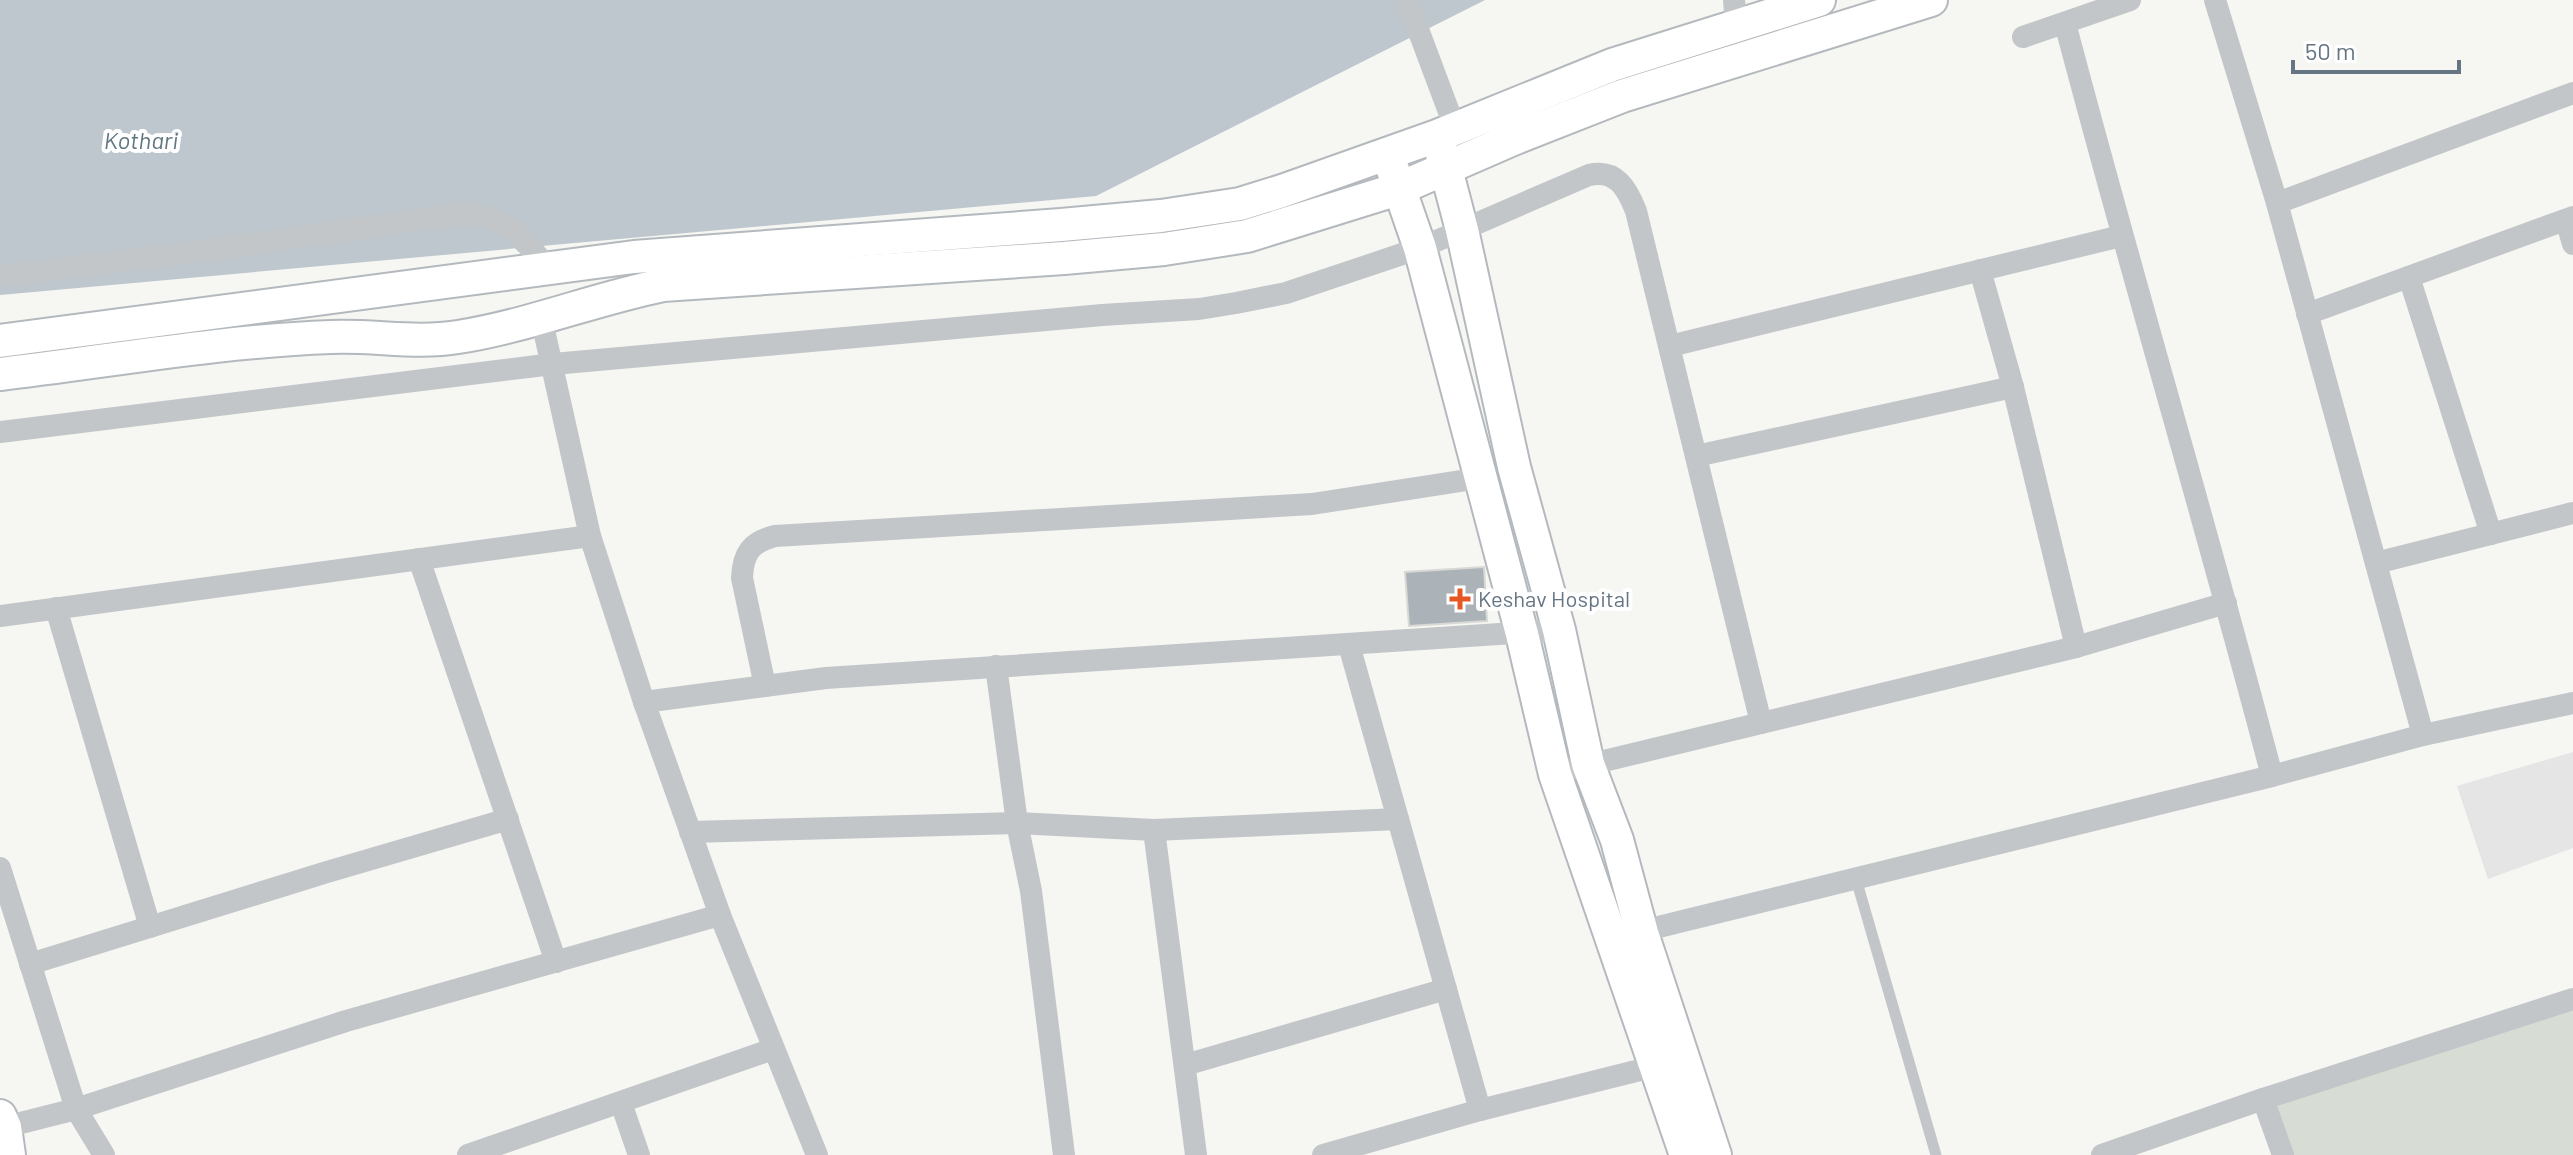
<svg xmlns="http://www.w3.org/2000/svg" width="2573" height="1155" font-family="Barlow,sans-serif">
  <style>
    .built { fill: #e4e5e4 }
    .green { fill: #d7ddd4 }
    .water { fill: #bec7cd }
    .building { fill: #abb2b8; stroke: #d8d8d5; stroke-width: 2 }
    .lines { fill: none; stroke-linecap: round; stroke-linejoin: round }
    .secondary-casing { stroke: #b4b9be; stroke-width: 36 }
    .lane { stroke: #c2c6c9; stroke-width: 11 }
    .street { stroke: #c2c6c9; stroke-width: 22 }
    .secondary { stroke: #fff; stroke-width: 32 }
    .poi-dot { fill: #e65823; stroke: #fff; stroke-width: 3 }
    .labels { text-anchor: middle; stroke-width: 8; stroke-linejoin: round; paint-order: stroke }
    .poi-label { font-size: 22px; fill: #657584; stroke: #fff; text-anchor: start }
    .water-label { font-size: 24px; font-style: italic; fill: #607781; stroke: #fff }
  </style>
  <rect width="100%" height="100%" fill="#f6f6f3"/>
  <path class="built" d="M2573,752V848L2488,879L2457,786Z"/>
  <path class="green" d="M2573,999V1155H2291L2263,1099Z"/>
  <path class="water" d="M0,0H1485L1096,196L0,295Z"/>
  <path class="building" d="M1484,567L1487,621L1409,626L1405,572Z"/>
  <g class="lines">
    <g class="secondary-casing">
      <g id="secondary">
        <path d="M1441,150L1462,230L1514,467L1559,630L1588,764L1617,840L1642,933L1715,1155"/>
        <path d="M1393,170L1420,248L1522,634L1555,774L1686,1155"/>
        <path d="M0,341L634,257L1061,225L1161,216L1240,204L1282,191L1437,136L1612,65L1819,0"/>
        <path d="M0,374C110,361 220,341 331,337C374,335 416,344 458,337C528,326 594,299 663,285L1064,258L1164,249L1247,236L1398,189L1513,139L1622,96L1931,0"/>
        <path d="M0,1116L5,1127L9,1155"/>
      </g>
    </g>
    <path class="lane" d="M1856,879L1936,1155"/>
    <g class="street">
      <path d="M1407,0L1455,128"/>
      <path d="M1734,0L1736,26"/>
      <path d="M2215,0L2277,203L2423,735"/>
      <path d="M2065,23C2131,274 2206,524 2272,776"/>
      <path d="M2023,37L2130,0"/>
      <path d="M2277,203L2573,93"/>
      <path d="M2566,220L2573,244"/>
      <path d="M1980,270L2013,387L2076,647"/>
      <path d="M0,276L196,252L460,214C507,215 519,237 549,268"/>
      <path d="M2409,277L2491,534"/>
      <path d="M2307,314L2573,217"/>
      <path d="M541,317L590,536L644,702L720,915L817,1155"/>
      <path d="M1670,346L2121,236"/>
      <path d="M0,432L553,364L1102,315L1199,309L1236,303L1286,293L1420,248L1589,175C1616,169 1627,188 1636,211L1761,723"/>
      <path d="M1696,456L2013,387"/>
      <path d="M419,559L556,962"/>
      <path d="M2376,563L2573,513"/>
      <path d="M56,608L150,927"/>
      <path d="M0,616L590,536"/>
      <path d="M1349,645L1480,1110"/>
      <path d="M996,666L1017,823L1031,891L1064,1155"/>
      <path d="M765,686L742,578C743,553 751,542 775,536L1312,504L1480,478"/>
      <path d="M644,702L826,678L1559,630"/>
      <path d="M1575,768L2076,647L2226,603"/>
      <path d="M1154,830L1196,1155"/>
      <path d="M690,832L1017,823L1154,830L1398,819"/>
      <path d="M0,868L76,1109L104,1155"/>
      <path d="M1630,934L2272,776L2423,735L2573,703"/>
      <path d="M30,964L327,872L508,819"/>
      <path d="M1185,1065L1446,989"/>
      <path d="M2263,1099L2283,1155"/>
      <path d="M621,1103L639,1155"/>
      <path d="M5,1127L76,1109L346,1021L720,915"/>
      <path d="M468,1155L773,1049"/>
      <path d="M1323,1155L1480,1110L1656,1066"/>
      <path d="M2102,1155L2263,1099L2573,999"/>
    </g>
    <use href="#secondary" class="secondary"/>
  </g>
  <path class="poi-dot" d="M1456 587h8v8h8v8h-8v8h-8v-8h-8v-8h8z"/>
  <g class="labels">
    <g class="poi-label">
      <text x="1478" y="607">Keshav Hospital</text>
    </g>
    <g class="water-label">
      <text x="141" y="149">Kothari</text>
    </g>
  </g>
  <path d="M2293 60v12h166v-12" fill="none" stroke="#657584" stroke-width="4"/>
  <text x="2305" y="60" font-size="24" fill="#657584" stroke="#ffffff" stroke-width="6" paint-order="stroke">50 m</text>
</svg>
